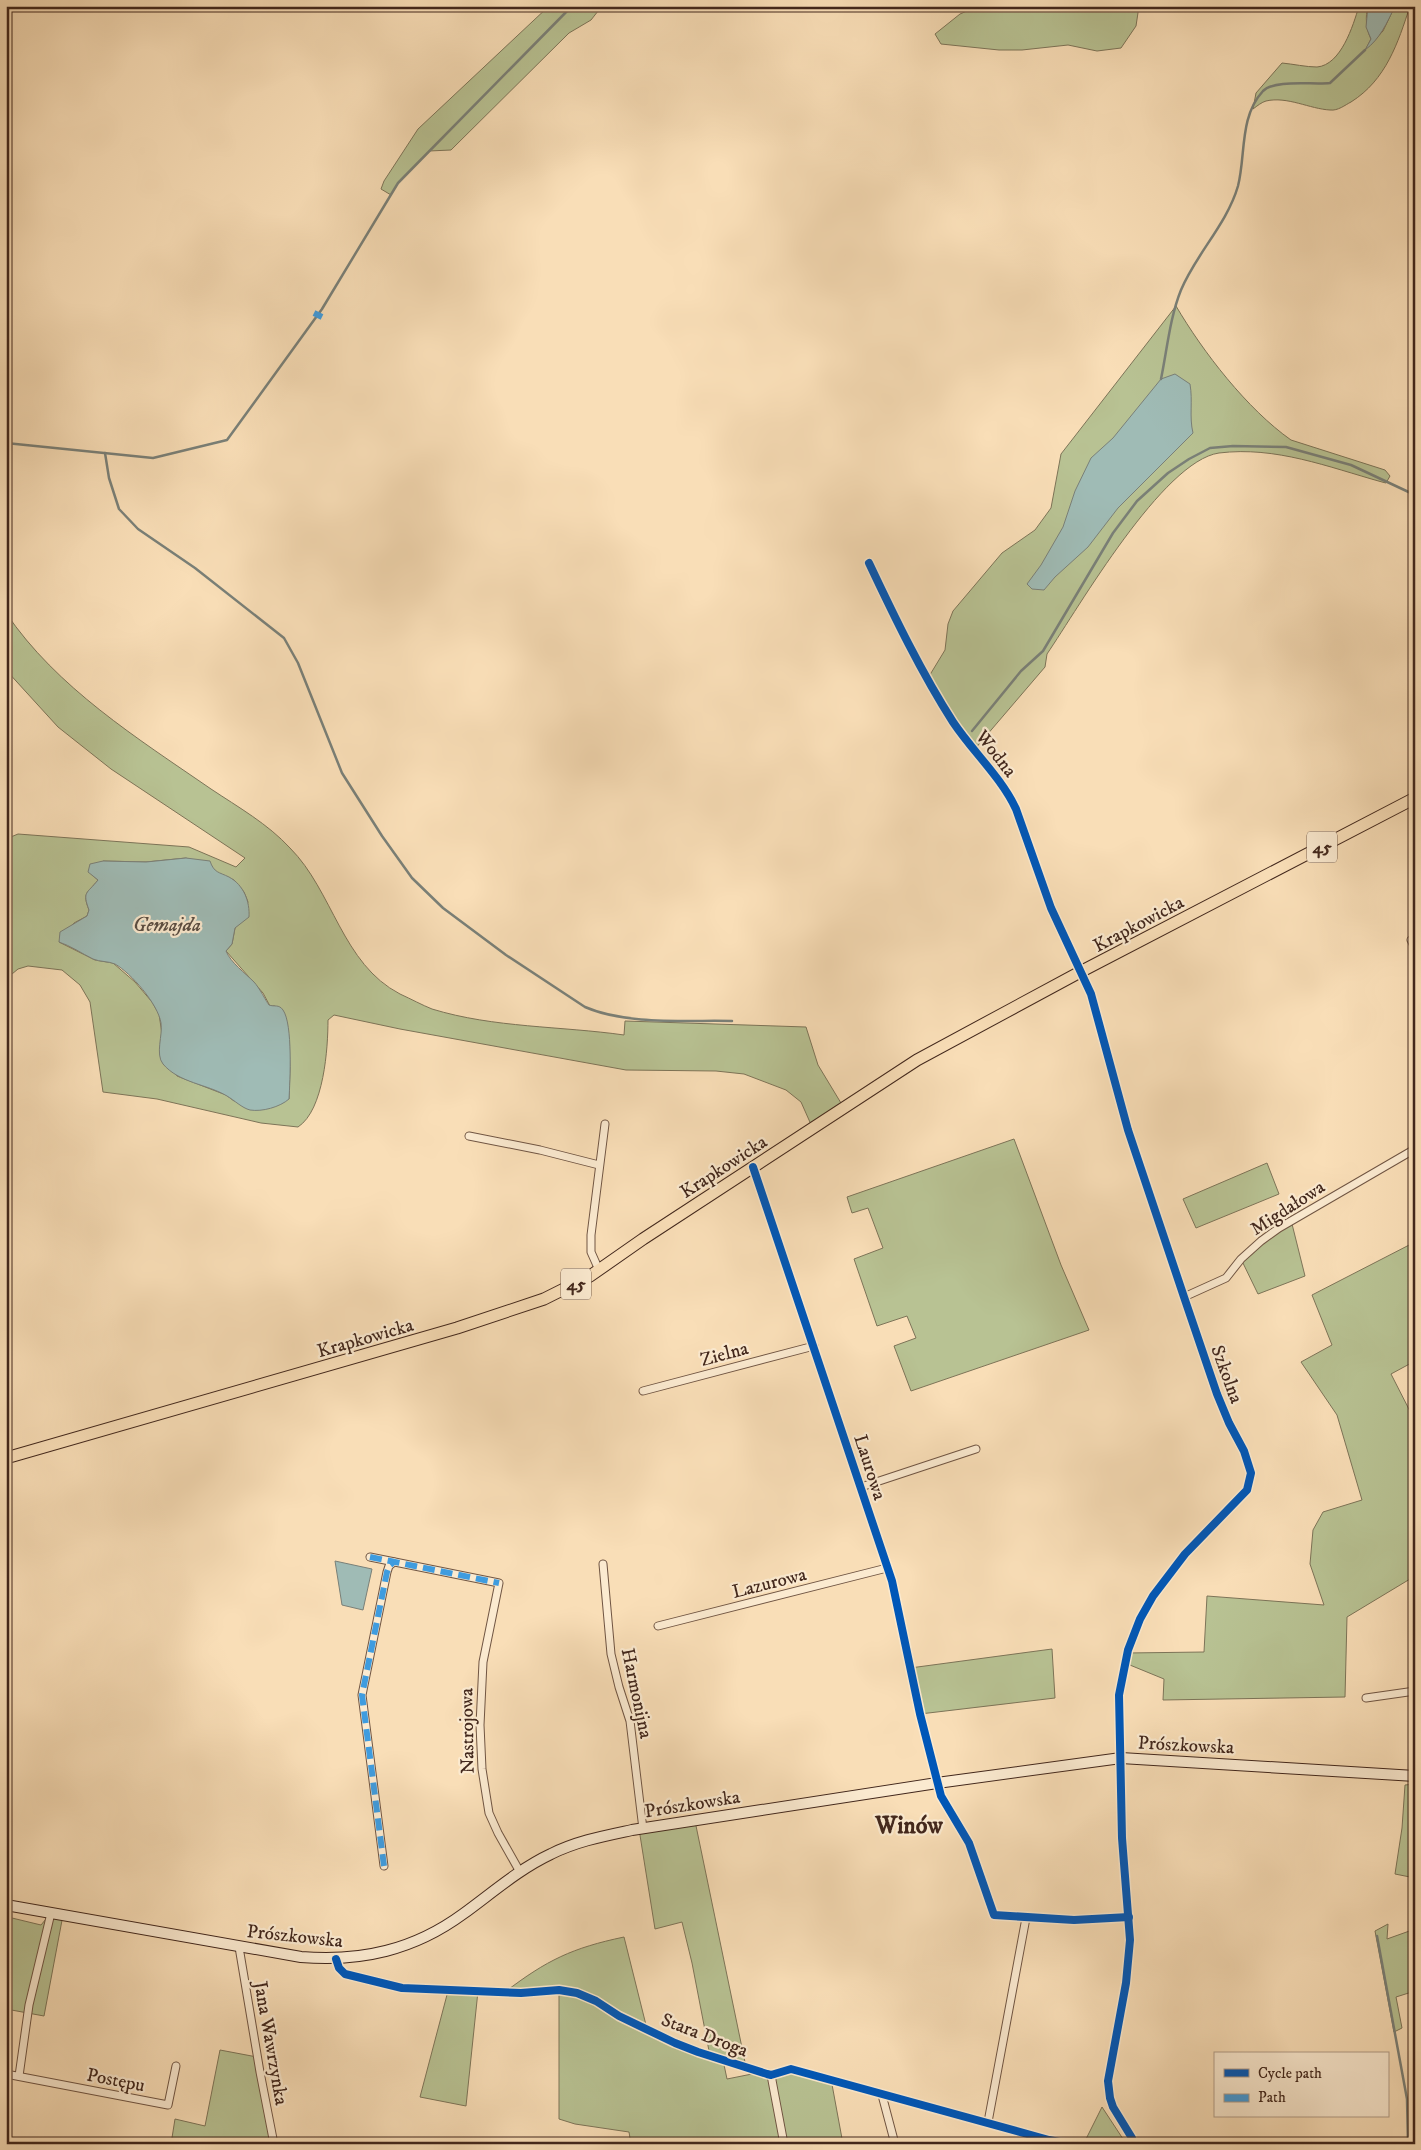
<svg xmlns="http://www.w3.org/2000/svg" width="1421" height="2150" font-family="'IM FELL DW Pica',serif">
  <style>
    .green { fill: #b8c293; stroke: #7d7458; fill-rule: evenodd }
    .water { fill: #9fbbb5; stroke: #7a8078 }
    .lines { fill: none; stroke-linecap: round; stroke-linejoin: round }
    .stream { stroke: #7a8078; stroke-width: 2.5 }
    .street-casing { stroke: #705543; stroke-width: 9 }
    .secondary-casing { stroke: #42271c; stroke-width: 12 }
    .primary-casing { stroke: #42271c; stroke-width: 13 }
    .street { stroke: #fbead0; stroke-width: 7 }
    .secondary { stroke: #fbead0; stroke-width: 10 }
    .primary { stroke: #f9deb7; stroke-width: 11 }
    .quiet { stroke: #3f9cdf; stroke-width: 6; stroke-dasharray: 12 6; stroke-linecap: butt }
    .cycleway-casing { stroke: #fbead0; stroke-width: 11 }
    .cycleway { stroke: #0057b8; stroke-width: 8 }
    .labels { text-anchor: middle; stroke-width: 4.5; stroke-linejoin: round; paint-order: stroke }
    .shield { fill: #fbead0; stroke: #7a6252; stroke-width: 1 }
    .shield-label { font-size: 18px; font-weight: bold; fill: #42271c }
    .street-label { font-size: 19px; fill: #42271c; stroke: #fbead0 }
    .water-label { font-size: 20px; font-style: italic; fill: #594c42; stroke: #fbead0 }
    .district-label { font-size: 24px; font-weight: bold; fill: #42271c; stroke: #fbead0 }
  </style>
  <rect width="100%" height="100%" fill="#f9deb7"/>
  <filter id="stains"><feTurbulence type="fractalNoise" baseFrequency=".004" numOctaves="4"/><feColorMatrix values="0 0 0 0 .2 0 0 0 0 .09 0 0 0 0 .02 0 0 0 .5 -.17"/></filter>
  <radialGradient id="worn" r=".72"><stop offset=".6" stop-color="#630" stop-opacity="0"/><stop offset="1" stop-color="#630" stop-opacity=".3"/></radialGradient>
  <g class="green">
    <path d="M549,6H602L591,20L569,33L451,150L429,151L398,183L391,195L381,189L384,181L418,129Z"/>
    <path d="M1017,6H1139L1136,26L1121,48L1097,51L1068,45L1022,50H999L941,44L935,34L960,14L974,8Z"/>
    <path d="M1359,6H1368C1365,17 1366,29 1371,39L1366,49L1383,31L1395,6H1410C1398,43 1386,80 1351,102C1345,105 1338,111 1330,110C1310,109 1287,96 1266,101C1262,102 1257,106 1253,109L1256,93L1282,63C1293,64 1306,67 1317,67C1341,65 1353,26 1359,6Z"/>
    <path d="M1176,306C1203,352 1247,409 1291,440L1385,470L1390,476L1386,483L1382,482C1328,467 1276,446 1219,453C1163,461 1079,607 1047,654L1045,667L974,750L928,678L945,650L948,624L953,611L1002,553L1035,530L1051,508L1061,454Z"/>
    <path d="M6,613C57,688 137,738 211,789C238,807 268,824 290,848C333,891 342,964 400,994C411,999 422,1005 432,1009C494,1028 561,1026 624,1035L625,1021L806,1027L818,1065L844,1108L813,1129L801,1102L786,1090L744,1074L716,1071L626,1070L400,1029L334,1015L328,1020C328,1048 324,1110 298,1127L261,1123L157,1099L103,1092L90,1002L80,985L62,970L28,966L18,969L6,979V839L18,834L189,847L236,867L245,858L111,769L58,727L6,670ZM186,858L212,868L215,872L234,880L244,892L248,902L239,924L235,928L232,944L226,951L263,993L270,1006H275L289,1044L290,1068L289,1099L234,1101L226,1095L177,1076L160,1050L162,1034L159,1014L152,1002L135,982L113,963L95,960L59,942L74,923L87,916L89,910C82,892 87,894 98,880L91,874L103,861L146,862Z"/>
    <path d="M1014,1139L1061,1265L1089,1330L911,1391L894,1346L916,1338L907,1316L877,1326L854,1259L883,1248L868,1208L852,1213L847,1197Z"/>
    <path d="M1267,1163L1279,1194L1196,1228L1183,1199Z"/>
    <path d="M1291,1220L1305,1276L1258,1294L1241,1259Z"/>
    <path d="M1415,1242V1361L1391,1374L1415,1421V1576L1347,1617L1345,1697L1163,1700L1164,1679L1125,1663L1127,1653L1204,1652L1207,1596L1324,1605L1310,1564L1313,1530L1323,1512L1362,1500L1337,1415L1301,1362L1332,1345L1312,1295Z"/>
    <path d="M1052,1649L1055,1698L920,1714L910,1668Z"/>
    <path d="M1415,1784V1878L1395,1874L1402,1828L1405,1785Z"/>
    <path d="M695,1821L746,2067L723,2060L727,2079L762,2072L772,2075L791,2069L831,2079L843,2144H784L783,2142L770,2144H631L629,2132L575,2124L559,2119V1991L505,1992C547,1960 572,1948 624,1937L647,2029L710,2056L692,1963L682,1922L655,1929L639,1829Z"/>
    <path d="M51,1913L63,1915L44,2016L6,2009V1957L12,1918L41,1925Z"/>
    <path d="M1388,1924L1387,1939L1415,1929V1991L1396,1997L1402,2028L1394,2032L1375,1931Z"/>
    <path d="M448,1991H478L466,2106L420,2097Z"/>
    <path d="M220,2050L257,2057L274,2144H171L175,2119L205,2126Z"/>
    <path d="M1102,2107L1125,2142L1124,2144L1085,2141Z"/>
  </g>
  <g class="water">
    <path d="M1368,6H1395C1387,23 1380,39 1365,50L1371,39L1366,27Z"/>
    <path d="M1175,374L1190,384C1193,401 1189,417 1193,433L1118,508L1088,547L1055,577L1044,590L1032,589L1027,584L1041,565L1063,527L1075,491L1091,458L1113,438L1161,379Z"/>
    <path d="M186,858L210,861C214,873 219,872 229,877C244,885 250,902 249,917L235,928L232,944L226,951C231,963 245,973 254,982C259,987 267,1003 269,1005C274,1007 279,1004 283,1010C293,1024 290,1081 289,1099C280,1107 262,1112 250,1110C242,1108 234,1100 227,1096C207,1084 179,1083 163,1064C155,1054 163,1035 161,1023C158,1004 131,973 115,964C108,961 100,962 93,959C81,953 71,946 59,942L60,932L87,916L89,910C82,891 87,894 98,880L88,872L90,864L103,861L146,862Z"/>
    <path d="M335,1561L372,1569L363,1610L342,1605Z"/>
  </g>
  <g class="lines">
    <g class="stream">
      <path d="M1161,379C1167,350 1170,317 1181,290C1196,254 1227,224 1238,186C1246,155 1239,117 1263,91C1275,79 1313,85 1330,83L1365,50"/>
      <path d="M6,443L153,458L227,440L322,309L398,183L572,6"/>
      <path d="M105,453L109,478L119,509L138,529L195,568L284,638L298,663L342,773L382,836L412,878L443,908L506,955L585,1007C626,1025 687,1020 732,1021"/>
      <path d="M972,731L1021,671L1043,651L1113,533L1137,501L1168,473L1189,459L1210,448L1233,446L1286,447L1351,465L1415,495"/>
      <path d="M1377,1936L1407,2099L1408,2144"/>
    </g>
    <g class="street-casing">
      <g id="street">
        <path d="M869,563C894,616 921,672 953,722C973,752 1001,777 1016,809L1051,908L1091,994L1128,1130L1184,1297L1217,1394L1229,1423L1244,1451L1251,1473L1247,1490L1185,1554L1153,1596L1140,1619L1128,1650L1119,1695L1122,1838L1130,1940L1126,1983L1108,2081L1110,2098L1113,2107L1132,2138L1133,2144"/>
        <path d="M1411,940L1415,948"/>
        <path d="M469,1136L540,1150L599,1165"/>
        <path d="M753,1167L892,1581L920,1714L941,1796L969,1843L994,1915L1074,1920L1129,1917"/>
        <path d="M599,1270L591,1252V1235L605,1124"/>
        <path d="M1184,1297L1226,1278L1241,1259L1261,1241L1279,1228L1415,1149"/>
        <path d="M643,1391L814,1346"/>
        <path d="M861,1487L976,1449"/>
        <path d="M370,1557L499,1583L483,1662L480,1725L482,1769L489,1813L498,1833L520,1872"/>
        <path d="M603,1564L611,1654L619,1687L630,1721L643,1829"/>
        <path d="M658,1626L887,1568"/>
        <path d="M1366,1698L1415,1691"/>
        <path d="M384,1866L362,1695L387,1572L389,1566L394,1562"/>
        <path d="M239,1947L260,2072L274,2144"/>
        <path d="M336,1959L339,1968L345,1974L402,1988L521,1993L559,1990L577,1993L596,2001L619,2016L675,2043L698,2052L767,2074L771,2075L791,2069L1049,2140L1070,2144"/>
        <path d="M6,2074L168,2105L176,2066"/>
        <path d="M771,2075L784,2144"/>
        <path d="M19,2076L29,2005L51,1913"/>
        <path d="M882,2095L895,2144"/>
        <path d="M988,2122L1026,1918"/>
      </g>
    </g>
    <g class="secondary-casing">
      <path id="secondary" d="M6,1905L301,1957C361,1962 414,1950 463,1914C492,1893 519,1869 551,1854C577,1841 604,1836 632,1830L937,1783L1121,1758L1415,1776"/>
    </g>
    <g class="primary-casing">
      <path id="primary" d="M6,1458L457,1328L544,1299L590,1276L643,1239L917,1060L1082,971L1415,798"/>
    </g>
    <use href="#street" class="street"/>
    <use href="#secondary" class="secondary"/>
    <use href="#primary" class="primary"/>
    <g class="quiet">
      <path d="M314,313L322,317"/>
      <path d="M370,1557L499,1583"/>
      <path d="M384,1866L362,1695L387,1572L389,1566L394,1562"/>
    </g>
    <g class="cycleway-casing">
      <g id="cycleway">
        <path d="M869,563C894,616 921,672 953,722C973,752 1001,777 1016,809L1051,908L1091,994L1128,1130L1184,1297L1217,1394L1229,1423L1244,1451L1251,1473L1247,1490L1185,1554L1153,1596L1140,1619L1128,1650L1119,1695L1122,1838L1130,1940L1126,1983L1108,2081L1110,2098L1113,2107L1132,2138L1133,2144"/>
        <path d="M753,1167L892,1581L920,1714L941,1796L969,1843L994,1915L1074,1920L1129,1917"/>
        <path d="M336,1959L339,1968L345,1974L402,1988L521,1993L559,1990L577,1993L596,2001L619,2016L675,2043L698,2052L767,2074L771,2075L791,2069L1049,2140L1070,2144"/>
      </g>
    </g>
    <use href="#cycleway" class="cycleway"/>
  </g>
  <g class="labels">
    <g class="shield">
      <rect x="1307" y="831.5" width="30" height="31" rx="4"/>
      <rect x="561" y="1268.5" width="30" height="31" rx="4"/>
    </g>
    <g class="shield-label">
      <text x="1322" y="853">45</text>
      <text x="576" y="1290">45</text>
    </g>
    <g class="street-label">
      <text transform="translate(997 753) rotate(52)" y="7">Wodna</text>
      <text transform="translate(1138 923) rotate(-28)" y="7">Krapkowicka</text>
      <text transform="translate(723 1166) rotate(-33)" y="7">Krapkowicka</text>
      <text transform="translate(1287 1207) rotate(-33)" y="7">Migdałowa</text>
      <text transform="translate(365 1337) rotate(-16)" y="7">Krapkowicka</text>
      <text transform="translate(724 1353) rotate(-15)" y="7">Zielna</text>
      <text transform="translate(1228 1374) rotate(70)" y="7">Szkolna</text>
      <text transform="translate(871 1467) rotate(72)" y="7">Laurowa</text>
      <text transform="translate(769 1582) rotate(-14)" y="7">Lazurowa</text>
      <text transform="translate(638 1693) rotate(78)" y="7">Harmonijna</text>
      <text transform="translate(466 1731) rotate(-91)" y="7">Nastrojowa</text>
      <text transform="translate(1186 1744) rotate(3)" y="7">Prószkowska</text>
      <text transform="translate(692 1803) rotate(-9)" y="7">Prószkowska</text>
      <text transform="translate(295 1935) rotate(6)" y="7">Prószkowska</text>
      <text transform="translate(705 2034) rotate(21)" y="7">Stara Droga</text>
      <text transform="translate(272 2043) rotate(80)" y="7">Jana Wawrzynka</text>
      <text transform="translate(116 2079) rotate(11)" y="7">Postępu</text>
    </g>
    <g class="water-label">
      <text x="167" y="931">Gemajda</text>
    </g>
    <g class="district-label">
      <text x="909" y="1833">Winów</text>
    </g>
  </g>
  <rect width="1421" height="2150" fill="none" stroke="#f9deb7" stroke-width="25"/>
  <rect x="8" y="8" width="1406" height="2135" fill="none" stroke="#42271c" stroke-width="2.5"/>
  <rect x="12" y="12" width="1396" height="2125" fill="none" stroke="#42271c"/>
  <rect x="1214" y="2052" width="175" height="65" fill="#fbead0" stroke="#b19c88"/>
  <rect x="1224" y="2069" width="25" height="8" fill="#0057b8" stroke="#b19c88"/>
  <text x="1258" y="2078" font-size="15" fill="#42271c">Cycle path</text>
  <rect x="1224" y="2094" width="25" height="8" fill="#3f9cdf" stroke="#b19c88"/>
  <text x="1258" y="2102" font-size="15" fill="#42271c">Path</text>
  <rect width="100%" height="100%" filter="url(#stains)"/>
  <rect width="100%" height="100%" fill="url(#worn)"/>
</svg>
